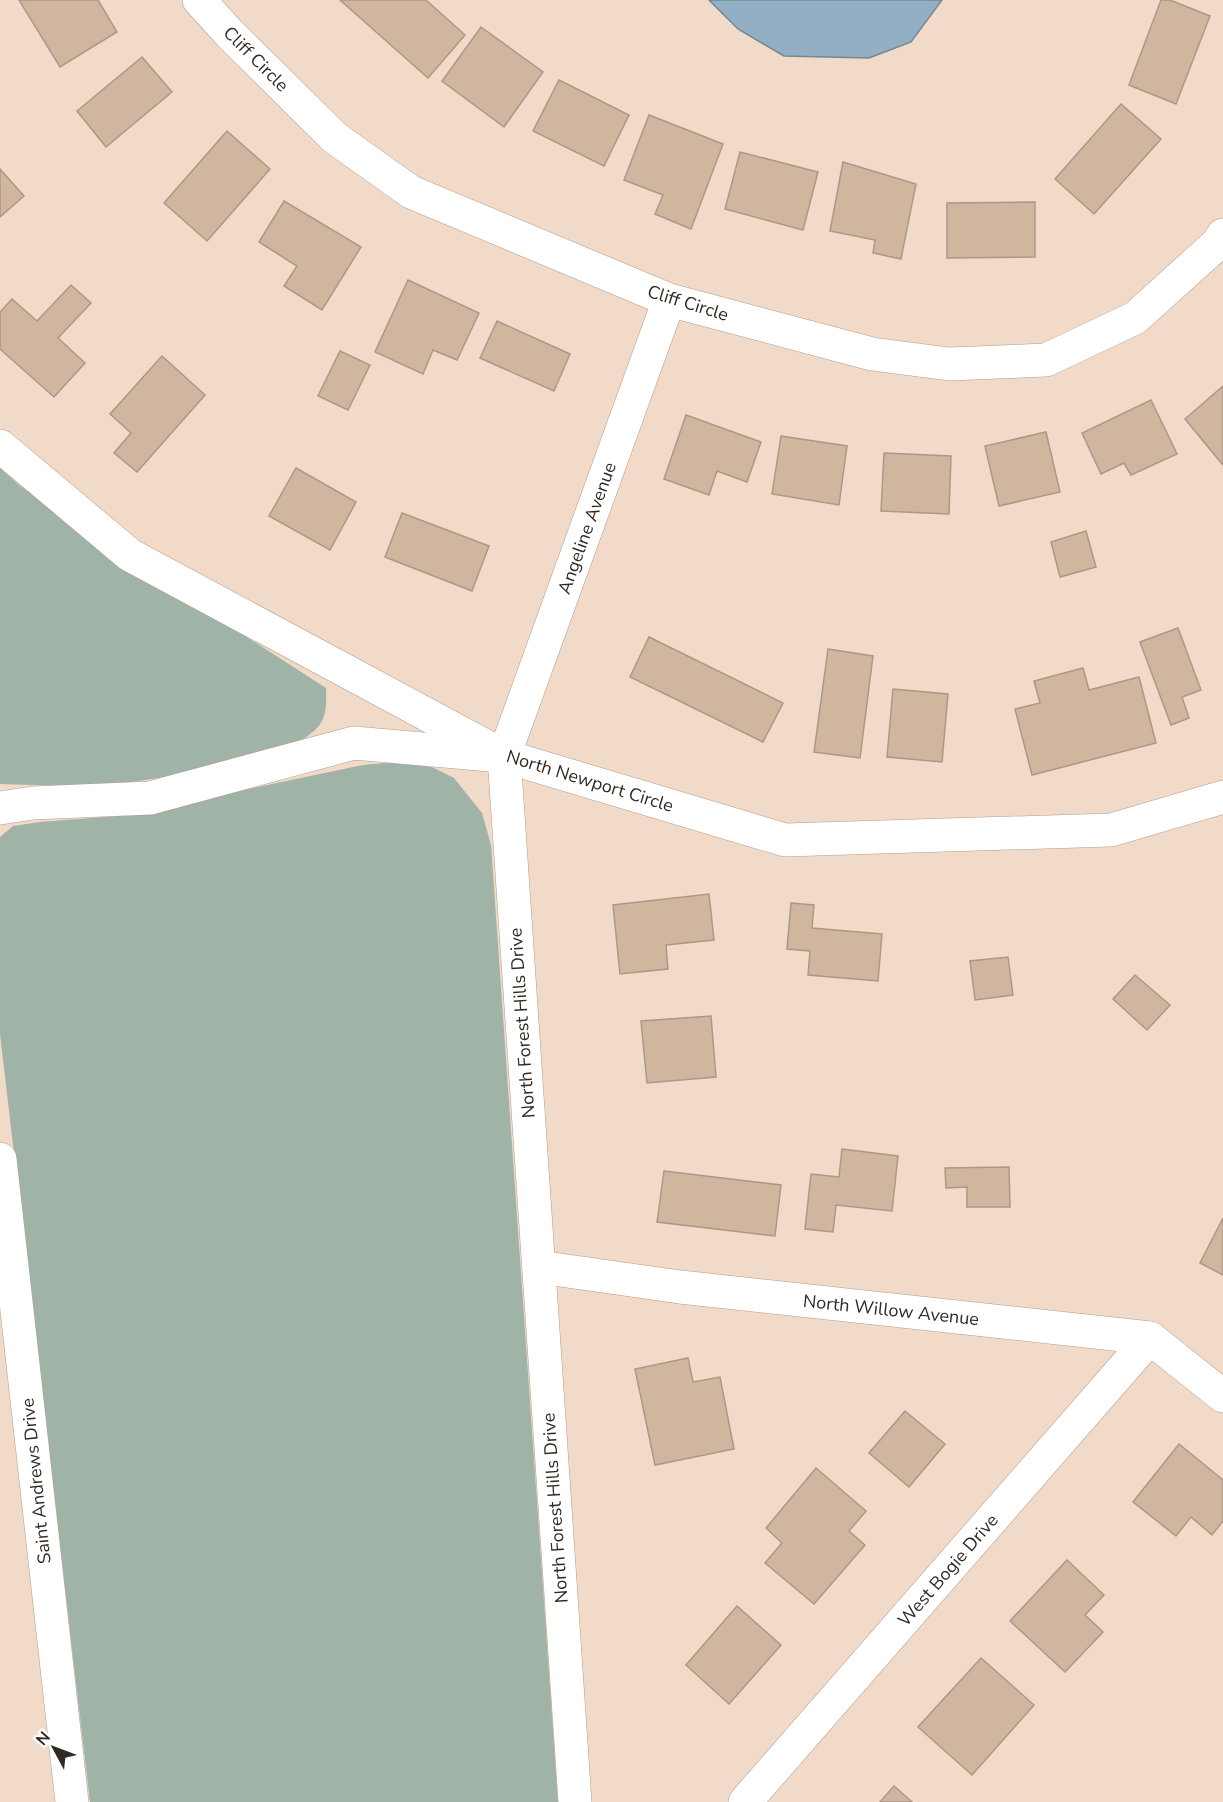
<svg xmlns="http://www.w3.org/2000/svg" width="1223" height="1802" font-family="'Nunito Sans',sans-serif">
  <style>
    .green { fill: #9fb3a7 }
    .water { fill: #93afc4; stroke: #768793; stroke-width: 1.5 }
    .building { fill: #d0b69f; stroke: #ac9886; stroke-width: 1.5 }
    .lines { fill: none; stroke-linecap: round; stroke-linejoin: round }
    .minor-casing { stroke: #b39d8c; stroke-width: 34 }
    .minor { stroke: #fff; stroke-width: 33 }
    .labels { text-anchor: middle; stroke-width: 5; stroke-linejoin: round; paint-order: stroke }
    .street-label { font-size: 18px; fill: #322922; stroke: #fff }
  </style>
  <rect width="100%" height="100%" fill="#f1dac8"/>
  <g class="green">
    <path d="M0,468L19,485L87,534L326,688C327,716 325,726 300,741L172,776L98,787L0,784Z"/>
    <path d="M397,762L432,767L454,778L482,813L491,845L558,1802H90L0,1034V837L13,826L40,822L118,816L363,765Z"/>
  </g>
  <path class="water" d="M709,0H942L911,42L869,58L784,56L738,29Z"/>
  <g class="building">
    <path d="M19,0H98L117,32L60,67Z"/>
    <path d="M340,0H426L465,35L428,78Z"/>
    <path d="M1161,0H1170L1210,16L1176,104L1129,85Z"/>
    <path d="M481,27L543,72L504,127L442,81Z"/>
    <path d="M142,57L172,92L106,147L77,111Z"/>
    <path d="M559,80L629,115L604,166L533,131Z"/>
    <path d="M1121,104L1161,139L1094,214L1055,179Z"/>
    <path d="M649,115L723,144L691,229L655,214L663,195L624,180Z"/>
    <path d="M227,131L270,169L207,241L164,203Z"/>
    <path d="M740,152L818,172L803,230L725,209Z"/>
    <path d="M843,162L916,184L901,259L873,253L875,240L830,231Z"/>
    <path d="M0,169L24,196L0,217Z"/>
    <path d="M284,201L361,247L322,310L284,286L297,266L259,242Z"/>
    <path d="M1035,202V257L947,258V203Z"/>
    <path d="M408,280L479,313L457,360L433,350L423,374L375,352Z"/>
    <path d="M71,285L91,303L58,338L85,363L54,397L0,349V312L12,299L37,321Z"/>
    <path d="M497,321L570,354L554,391L480,358Z"/>
    <path d="M340,351L370,365L348,410L318,396Z"/>
    <path d="M162,356L205,395L137,472L114,453L131,433L110,414Z"/>
    <path d="M1223,386V465L1185,419Z"/>
    <path d="M1151,400L1177,454L1131,475L1124,463L1101,474L1082,433Z"/>
    <path d="M686,415L761,442L747,482L717,471L709,495L664,479Z"/>
    <path d="M1046,432L1060,492L999,506L985,446Z"/>
    <path d="M781,436L847,446L839,505L772,494Z"/>
    <path d="M884,453L951,456L949,514L881,511Z"/>
    <path d="M296,468L356,502L330,550L269,516Z"/>
    <path d="M402,513L489,546L472,591L385,557Z"/>
    <path d="M1086,531L1096,567L1060,577L1051,542Z"/>
    <path d="M1178,628L1201,690L1182,697L1189,718L1171,725L1140,642Z"/>
    <path d="M649,637L783,703L763,742L630,677Z"/>
    <path d="M828,649L873,656L860,758L814,752Z"/>
    <path d="M1083,668L1089,690L1139,677L1156,743L1032,775L1015,709L1040,703L1034,681Z"/>
    <path d="M893,689L948,694L942,762L887,757Z"/>
    <path d="M709,894L714,940L666,945L668,969L620,974L613,905Z"/>
    <path d="M791,903L814,905L812,928L882,934L878,981L808,975L810,951L787,949Z"/>
    <path d="M1008,957L1013,995L975,1000L970,961Z"/>
    <path d="M1135,975L1170,1005L1147,1030L1113,999Z"/>
    <path d="M711,1016L716,1077L647,1083L641,1021Z"/>
    <path d="M842,1149L898,1156L892,1211L836,1205L833,1232L805,1229L811,1174L839,1177Z"/>
    <path d="M1009,1167L1010,1207H967V1187L946,1188L945,1168Z"/>
    <path d="M664,1171L781,1185L775,1236L657,1222Z"/>
    <path d="M1223,1218V1275L1200,1263Z"/>
    <path d="M688,1358L693,1382L720,1377L734,1449L655,1465L635,1369Z"/>
    <path d="M905,1411L945,1444L909,1487L869,1453Z"/>
    <path d="M1179,1444L1223,1480V1521L1212,1535L1191,1517L1176,1536L1133,1502Z"/>
    <path d="M816,1468L866,1511L849,1531L865,1545L814,1604L765,1563L782,1543L766,1528Z"/>
    <path d="M1067,1560L1104,1595L1085,1615L1103,1632L1065,1672L1010,1621Z"/>
    <path d="M737,1606L781,1645L729,1704L686,1665Z"/>
    <path d="M981,1658L1034,1705L972,1775L918,1727Z"/>
    <path d="M894,1786L912,1802H880Z"/>
  </g>
  <g class="lines">
    <g class="minor-casing">
      <g id="minor">
        <path d="M199,0L229,33L335,138L411,192L669,300L872,354L949,364L1046,360L1135,318L1217,244L1223,235"/>
        <path d="M0,446L130,555L504,756L785,840L1111,830L1223,797"/>
        <path d="M0,808L33,803L150,798L354,743L490,755"/>
        <path d="M0,1159L72,1802"/>
        <path d="M539,1267L680,1287L1150,1338L1223,1396"/>
        <path d="M575,1802L504,756L669,300"/>
        <path d="M745,1802L1150,1338"/>
      </g>
    </g>
    <use href="#minor" class="minor"/>
  </g>
  <g class="labels">
    <g class="street-label">
      <text transform="translate(256 59) rotate(45)" y="6">Cliff Circle</text>
      <text transform="translate(688 303) rotate(17)" y="6">Cliff Circle</text>
      <text transform="translate(587 528) rotate(-70)" y="6">Angeline Avenue</text>
      <text transform="translate(590 781) rotate(17)" y="6">North Newport Circle</text>
      <text transform="translate(522 1023) rotate(-94)" y="6">North Forest Hills Drive</text>
      <text transform="translate(891 1310) rotate(6)" y="6">North Willow Avenue</text>
      <text transform="translate(36 1481) rotate(-96)" y="6">Saint Andrews Drive</text>
      <text transform="translate(555 1508) rotate(-94)" y="6">North Forest Hills Drive</text>
      <text transform="translate(948 1570) rotate(-49)" y="6">West Bogie Drive</text>
    </g>
  </g>
  <g transform="translate(54 1748) rotate(311)" stroke="#ffffff" stroke-width="4.5" paint-order="stroke">
  <path d="M0-4.5L10 22L0 15L-10 22Z" fill="#322922"/>
  <text y="-9" font-size="16" font-weight="bold" text-anchor="middle" fill="#322922">N</text>
  </g>
</svg>
